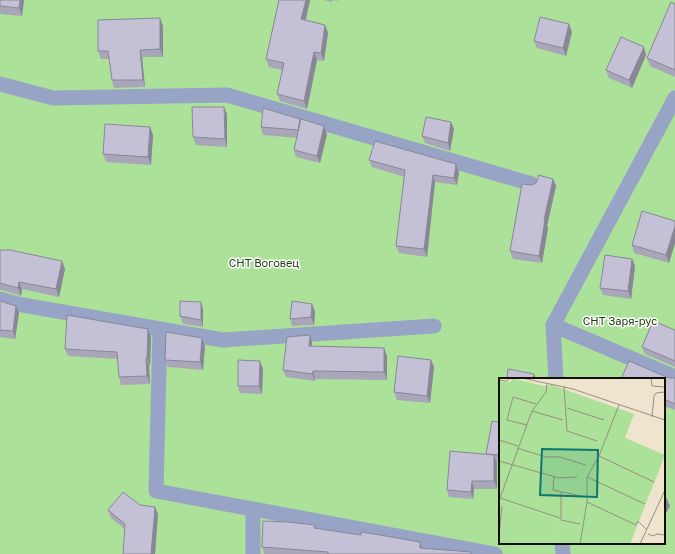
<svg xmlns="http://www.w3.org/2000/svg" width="675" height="554" font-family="'Golos Text',sans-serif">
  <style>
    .green { fill: #abe198; fill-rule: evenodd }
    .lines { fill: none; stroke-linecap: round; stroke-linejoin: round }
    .service { stroke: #98a4c6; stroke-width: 15 }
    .wall { fill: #a9a6b9 }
    .shaded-wall { fill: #898796 }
    .building { fill: #c4c1d7; stroke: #898796 }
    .labels { text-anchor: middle; stroke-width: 3; stroke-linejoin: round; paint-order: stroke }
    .park-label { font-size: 11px; fill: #1e410e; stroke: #fff }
    .inset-road { fill: none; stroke: #978f7f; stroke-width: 1 }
    .view { fill: #0f766e; fill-opacity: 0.15; stroke: #0f766e; stroke-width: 2 }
    .inset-edge { fill: none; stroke: #130f08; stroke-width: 2 }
  </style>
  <rect width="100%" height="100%" fill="#efe4ce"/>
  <path class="green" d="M0,0H675V554H0ZM500,379H664V543H500Z"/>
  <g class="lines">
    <g class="service">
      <path d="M0,84L53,98L227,95L532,184"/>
      <path d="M0,299L17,304L223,340L434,326"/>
      <path d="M553,325L675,377"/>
      <path d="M160,329L156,491L495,554"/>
      <path d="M556,379L553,325L675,98"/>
      <path d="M253,509V554"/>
      <path d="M562,543L563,554"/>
    </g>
  </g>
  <g class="wall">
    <path d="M0,0H24L22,16L0,14Z"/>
    <path d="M279,0H310L306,20L325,25L328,33L324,61L317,60L307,109L280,101L277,94L282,70L269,67L266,59Z"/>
    <path d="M324,0H338V1L333,0L332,2Z"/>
    <path d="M675,4V77L650,66L647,58Z"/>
    <path d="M163,26V57H142L145,87L114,88L112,80L109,59H101L98,51Z"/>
    <path d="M572,32L566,56L537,48L534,41Z"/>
    <path d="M646,55L632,88L609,78L606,70Z"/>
    <path d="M227,114V147L196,145L193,137Z"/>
    <path d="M300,119L301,121L324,126L327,134L320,163L296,157L294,150L297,138L263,135L261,127Z"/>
    <path d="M451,122L454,129L450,151L425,143L422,136Z"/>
    <path d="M150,127L153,135L151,165L106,162L103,154Z"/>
    <path d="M369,160L459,172L457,185L435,182L427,257L399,253L396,246L405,177L372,167Z"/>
    <path d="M553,179L556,186L547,226L548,228L542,263L513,259L510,251L532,185Z"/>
    <path d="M675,221V243L669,263L634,253L632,245Z"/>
    <path d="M0,250L65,269L59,297L22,289L21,296L2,290H0Z"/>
    <path d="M632,259L635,266L631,299L603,295L600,288Z"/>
    <path d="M0,301L19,313L15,339L0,337Z"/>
    <path d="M201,302L203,309V327L183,324L180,316Z"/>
    <path d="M312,304L315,312L314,325L292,326L290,319Z"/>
    <path d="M148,329L151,337L150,366H149L150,384L121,385L119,377L118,359L68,356L65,349Z"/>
    <path d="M675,330V367L645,354L642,347Z"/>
    <path d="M312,343V346L384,348L387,356V380L315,379V381L286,377L283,370Z"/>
    <path d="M205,346L203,370L168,367L165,360Z"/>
    <path d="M431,360L434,367L430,403L397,400L394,392Z"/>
    <path d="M260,361L263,369L262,394L240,393L238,386Z"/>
    <path d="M669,378H675V410L664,406V379Z"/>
    <path d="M500,415V462H497V489H474L473,499L449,497L447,490L486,454L499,422Z"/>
    <path d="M140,505L155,507L158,514L155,554H123L125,529L111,518L108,510Z"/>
    <path d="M315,525L316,528L422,548L471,552L472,554H264L262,547Z"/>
  </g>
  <g class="shaded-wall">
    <path d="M20,0H24L22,16L19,8Z"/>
    <path d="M306,0H310L304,27L301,19Z"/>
    <path d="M160,18L163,26V57L160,49Z"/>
    <path d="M569,24L572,32L566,56L563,48Z"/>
    <path d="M325,25L328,33L324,61L321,53Z"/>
    <path d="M644,47L646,55L632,88L629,80Z"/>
    <path d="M140,50L142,57L145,87L143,80Z"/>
    <path d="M314,52L317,60L307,109L304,101Z"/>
    <path d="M224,107L227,114V147L225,139Z"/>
    <path d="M451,122L454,129L450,151L448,143Z"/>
    <path d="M324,126L327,134L320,163L317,156Z"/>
    <path d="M150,127L153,135L151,165L148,157Z"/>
    <path d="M456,164L459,172L457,185L454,178Z"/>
    <path d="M433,175L435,182L427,257L424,249Z"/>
    <path d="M553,179L556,186L547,226L548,228L542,263L539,256L544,220Z"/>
    <path d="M675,226V243L669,263L666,255Z"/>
    <path d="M632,259L635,266L631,299L628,291Z"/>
    <path d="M62,261L65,269L59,297L56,289Z"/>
    <path d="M19,282L22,289L21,296L18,288Z"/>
    <path d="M201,302L203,309V327L201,320Z"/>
    <path d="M312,304L315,312L314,325L311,317Z"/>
    <path d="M16,306L19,313L15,339L13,331Z"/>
    <path d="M148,329L151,337L150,366L147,358Z"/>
    <path d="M310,335L312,343L311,354L309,346Z"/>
    <path d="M202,338L205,346L203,370L200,362Z"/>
    <path d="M384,348L387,356V380L384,372Z"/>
    <path d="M146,358L149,366L150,384L147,376Z"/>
    <path d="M431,360L434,367L430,403L427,396Z"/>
    <path d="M260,361L263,369L262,394L259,386Z"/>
    <path d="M313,371L315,379V381L312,374Z"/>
    <path d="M534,374L536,379H533Z"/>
    <path d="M494,455L497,463V489L494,481Z"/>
    <path d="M472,481L474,489L473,499L471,492Z"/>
    <path d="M667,499L670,506L664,517V504Z"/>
    <path d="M155,507L158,514L155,554H151Z"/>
    <path d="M420,542L423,550L420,548Z"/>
  </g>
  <g class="building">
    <path d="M0,0H20L19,8L0,6Z"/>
    <path d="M279,0H306L301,19L325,25L321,53L314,52L304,101L277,94L284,63L266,59Z"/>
    <path d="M671,2L675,4V70L647,58Z"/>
    <path d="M540,17L569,24L563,48L534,41Z"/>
    <path d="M160,18V49L140,50L143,80H112L108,51H98V20Z"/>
    <path d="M621,37L644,47L629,80L606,70Z"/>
    <path d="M192,107H224L225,139L193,137Z"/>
    <path d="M263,108L300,119L298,130L261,127Z"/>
    <path d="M426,117L451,122L448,143L422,136Z"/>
    <path d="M301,119L324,126L317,156L294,150Z"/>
    <path d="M105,124L150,127L148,157L103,154Z"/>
    <path d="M375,141L456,164L454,178L433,175L424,249L396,246L405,170L369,160Z"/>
    <path d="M538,175L553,179L544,220H545L539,256L510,251L522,184L532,185L536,183L538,179Z"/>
    <path d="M642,211L675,221V226L666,255L632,245Z"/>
    <path d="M0,250H10L62,261L56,289L19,282L18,288L0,283Z"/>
    <path d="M605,255L632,259L628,291L600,288Z"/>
    <path d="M0,301L16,306L13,331L0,330Z"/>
    <path d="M180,301L201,302V320L180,316Z"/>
    <path d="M292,301L312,304L311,317L290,319Z"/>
    <path d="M67,315L148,329L147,358H146L147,376L119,377L117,352L65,349Z"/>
    <path d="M653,321L675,330V361L642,347Z"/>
    <path d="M166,332L202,338L200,362L165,360Z"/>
    <path d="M310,335L309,346L384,348V372L313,371L312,374L283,370L287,337Z"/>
    <path d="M398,356L431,360L427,396L394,392Z"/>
    <path d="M238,360L260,361L259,386H238Z"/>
    <path d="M629,361L669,378H675V404L664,399V379H621Z"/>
    <path d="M508,369L534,374L533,379H507Z"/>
    <path d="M500,415V455L486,454L492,421L499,422Z"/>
    <path d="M450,451L494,455V481H472L471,492L447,490Z"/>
    <path d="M123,492L140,505L155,507L151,554H123L125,524L108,510Z"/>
    <path d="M664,497L667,499L664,504Z"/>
    <path d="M263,521L287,522L315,525L314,528L361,535V532L374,534L420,542V548L471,552V554H328V552L262,547Z"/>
  </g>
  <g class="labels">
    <g class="park-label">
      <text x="264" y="267">СНТ Воговец</text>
      <text x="620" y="325">СНТ Заря-рус</text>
    </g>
  </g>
  <g transform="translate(499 378)">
    <rect width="166" height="166" fill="#efe4ce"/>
    <path d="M13,0L45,8L53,7L135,36L126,60L166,77L131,166H58L59,141L0,123V3L11,4Z" fill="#abe198"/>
    <path d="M0,123L59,141L58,166H0Z" fill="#abe198"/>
    <path class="inset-road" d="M23,0L74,11L166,42M152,0L153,8L166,9M0,2L8,3L11,0M65,8L68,53L98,63M68,30L105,42M33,33L64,42M153,39L155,18L157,15L166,14M28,47L8,42L14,19L37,26M0,62L19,68M18,70L47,79H61L87,87M100,78L120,27M0,83L60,100L78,99M55,98L54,112L86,119M88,99L146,126M62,114V142L81,146M1,120L33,33L47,14L48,6M1,120L61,140M88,124V99L100,78L155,104M149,156L154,158L158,156L166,157M0,157L3,128M81,166L88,124L137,147L139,143L148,152M141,166L166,112"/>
    <path class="view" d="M43,71L99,72L98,119L41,117Z"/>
    <rect width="166" height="166" class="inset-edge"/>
  </g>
</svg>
